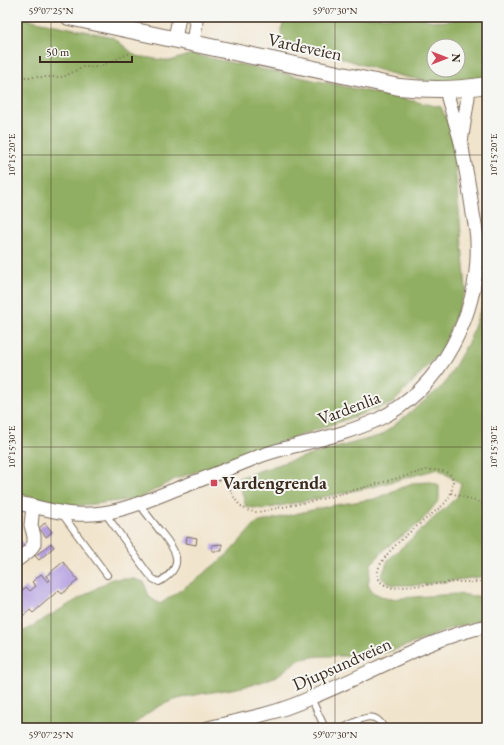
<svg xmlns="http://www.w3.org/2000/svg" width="504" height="745" font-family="'EB Garamond',serif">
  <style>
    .forest { fill: #91af62; stroke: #666c40; fill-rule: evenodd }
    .building { fill: #b39ee1 }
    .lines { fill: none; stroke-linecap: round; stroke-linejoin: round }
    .service-casing { stroke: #7b6b5b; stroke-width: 8 }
    .minor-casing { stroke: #7b6b5b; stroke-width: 15 }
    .tertiary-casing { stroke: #7b6b5b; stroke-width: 18 }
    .path { stroke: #7b6b5b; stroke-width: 2; stroke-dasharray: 1 3; stroke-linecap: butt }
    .service { stroke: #fff; stroke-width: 6 }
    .minor { stroke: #fff; stroke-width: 13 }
    .tertiary { stroke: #fff; stroke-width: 16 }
    .ticks { fill: none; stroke: #3b2a1e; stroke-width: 1; stroke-opacity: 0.45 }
    .poi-dot { fill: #d1495b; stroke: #f6f6f2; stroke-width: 1.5 }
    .labels { text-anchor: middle; stroke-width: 4; stroke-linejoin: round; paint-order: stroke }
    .street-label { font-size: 18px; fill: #3b2a1e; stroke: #f6f6f2 }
    .poi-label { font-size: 18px; font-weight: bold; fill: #3b2a1e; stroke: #f6f6f2; text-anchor: start }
    .neatline { fill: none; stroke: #3b2a1e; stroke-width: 1.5 }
    .ticks-label { font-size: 10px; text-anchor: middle; fill: #3b2a1e }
  </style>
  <rect width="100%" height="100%" fill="#f6f6f2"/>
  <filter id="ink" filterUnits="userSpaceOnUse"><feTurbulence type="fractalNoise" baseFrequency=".025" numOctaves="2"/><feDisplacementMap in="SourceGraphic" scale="8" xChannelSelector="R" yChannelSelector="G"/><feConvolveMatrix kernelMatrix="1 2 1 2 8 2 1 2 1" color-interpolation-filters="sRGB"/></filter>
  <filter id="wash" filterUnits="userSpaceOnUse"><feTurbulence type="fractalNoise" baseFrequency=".012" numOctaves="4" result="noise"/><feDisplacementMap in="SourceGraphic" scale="16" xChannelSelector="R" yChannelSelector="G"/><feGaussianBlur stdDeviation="0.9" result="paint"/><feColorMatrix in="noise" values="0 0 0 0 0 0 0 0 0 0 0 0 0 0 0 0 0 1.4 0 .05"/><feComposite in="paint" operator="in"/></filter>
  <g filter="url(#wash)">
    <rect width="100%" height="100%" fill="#f1e4cc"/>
    <g class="forest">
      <path d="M17,17L113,37L136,56L170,61L191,54L441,107L452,132L466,289L442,350L393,403L175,479L138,499L74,506L17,494Z"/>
      <path d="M286,17H421C435,24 454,21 468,17C474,16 481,17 487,17V78C468,80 448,83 429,81C378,75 332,51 282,41L281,29ZM434,46H458V70H434Z"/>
      <path d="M487,292V576L419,585H393L381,578L388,560L457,497L461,484L438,469L372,487L265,509L246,507L238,478L289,461L382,435L444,385L469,341Z"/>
      <path d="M431,482L439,485V500L420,523L387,547L371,564L368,585L372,592L388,599L455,594L487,597V619C474,622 461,625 449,629C428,637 404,648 383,653C356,660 329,652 302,659C292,662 284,673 274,677C227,699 168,684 132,728H17V635L112,579H134L144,582L149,597L160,604L194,581L228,554L256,523L329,506L374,499L412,483Z"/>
    </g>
    <g id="blocks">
      <g class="building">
        <path d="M45,523L52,532L46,537L39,528Z"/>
        <path d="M187,536L197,538L196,545L186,543Z"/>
        <path d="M17,537L25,546L21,549L17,545Z"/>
        <path d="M51,543L54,547L39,560L35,556Z"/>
        <path d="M222,544V551H212V545Z"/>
        <path d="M63,562L78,580L62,594L59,590L33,613L30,610L17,621V600L18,601L20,599L17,595L26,587L30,591L36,586L32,582L41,574L48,582L50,580L46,576Z"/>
      </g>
    </g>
  </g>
  <g filter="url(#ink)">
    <use href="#blocks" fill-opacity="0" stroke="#7b6b5b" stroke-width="1"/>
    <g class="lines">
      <g class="service-casing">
        <g id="service">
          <path d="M477,273L487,271"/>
          <path d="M105,513L147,572L153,579L159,582C187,566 176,550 160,531C153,522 146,513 139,504"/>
          <path d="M62,514L107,575"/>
          <path d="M311,698L325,728"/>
          <path d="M343,728C358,721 374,708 384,728"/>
        </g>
      </g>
      <g class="minor-casing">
        <g id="minor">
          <path d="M175,39L179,17"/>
          <path d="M193,43L196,23L194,17"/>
          <path d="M448,89V98L461,142L468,97V87"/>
          <path d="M17,503C36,506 55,513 75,514C112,517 146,501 179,488C206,478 233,467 260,456C271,452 282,449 294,446C321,439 351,432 377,420C442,389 480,312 477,242C477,232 475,223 473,214C470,190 465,166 461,142"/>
          <path d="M17,560L29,551L34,544V536L31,525L33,506"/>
          <path d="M208,728C226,723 244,720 262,715C278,711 295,705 310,698C369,675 425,639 487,626"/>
        </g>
      </g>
      <g class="tertiary-casing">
        <path id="tertiary" d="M69,17L399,87C428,90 458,90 487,85"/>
      </g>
      <g class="path">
        <path d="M17,78L21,77H63L83,67H99L130,53"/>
        <path d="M227,482C234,498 239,512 258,512L318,500L427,470C441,470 457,470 452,489C451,494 448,499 445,503C433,516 342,575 393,588L456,582H487"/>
        <path d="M451,493L487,505"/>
      </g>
      <use href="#service" class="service"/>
      <use href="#minor" class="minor"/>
      <use href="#tertiary" class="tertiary"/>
    </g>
  </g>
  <path class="ticks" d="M51,17V728M335,17V728M17,155H487M17,447H487"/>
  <rect class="poi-dot" x="210" y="479" width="8" height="8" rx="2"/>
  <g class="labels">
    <g class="street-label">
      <text transform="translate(305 47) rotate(12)" y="6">Vardeveien</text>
      <text transform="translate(349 408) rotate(-21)" y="6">Vardenlia</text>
      <text transform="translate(342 664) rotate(-24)" y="6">Djupsundveien</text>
    </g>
    <g class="poi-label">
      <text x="222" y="489">Vardengrenda</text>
    </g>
  </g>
  <rect width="504" height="745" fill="none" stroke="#f6f6f2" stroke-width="44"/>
  <g transform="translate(446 58) rotate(90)"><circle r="19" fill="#f6f6f2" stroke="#aba49d"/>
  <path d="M0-3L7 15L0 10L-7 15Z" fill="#d1495b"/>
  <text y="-6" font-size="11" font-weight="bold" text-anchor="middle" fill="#3b2a1e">N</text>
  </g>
  <path d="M40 56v6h92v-6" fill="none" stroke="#3b2a1e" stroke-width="2"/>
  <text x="46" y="56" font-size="12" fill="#3b2a1e" stroke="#f6f6f2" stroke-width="3" paint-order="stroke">50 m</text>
  <rect x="22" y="22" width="460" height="701" class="neatline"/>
  <g class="ticks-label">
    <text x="51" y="14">59°07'25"N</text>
    <text x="335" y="14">59°07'30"N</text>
    <text transform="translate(493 155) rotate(-90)" y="4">10°15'20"E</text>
    <text transform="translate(11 155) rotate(-90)" y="4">10°15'20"E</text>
    <text transform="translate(493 447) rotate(-90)" y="4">10°15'30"E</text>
    <text transform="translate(11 447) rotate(-90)" y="4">10°15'30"E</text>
    <text x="51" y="738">59°07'25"N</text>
    <text x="335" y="738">59°07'30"N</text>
  </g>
</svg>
